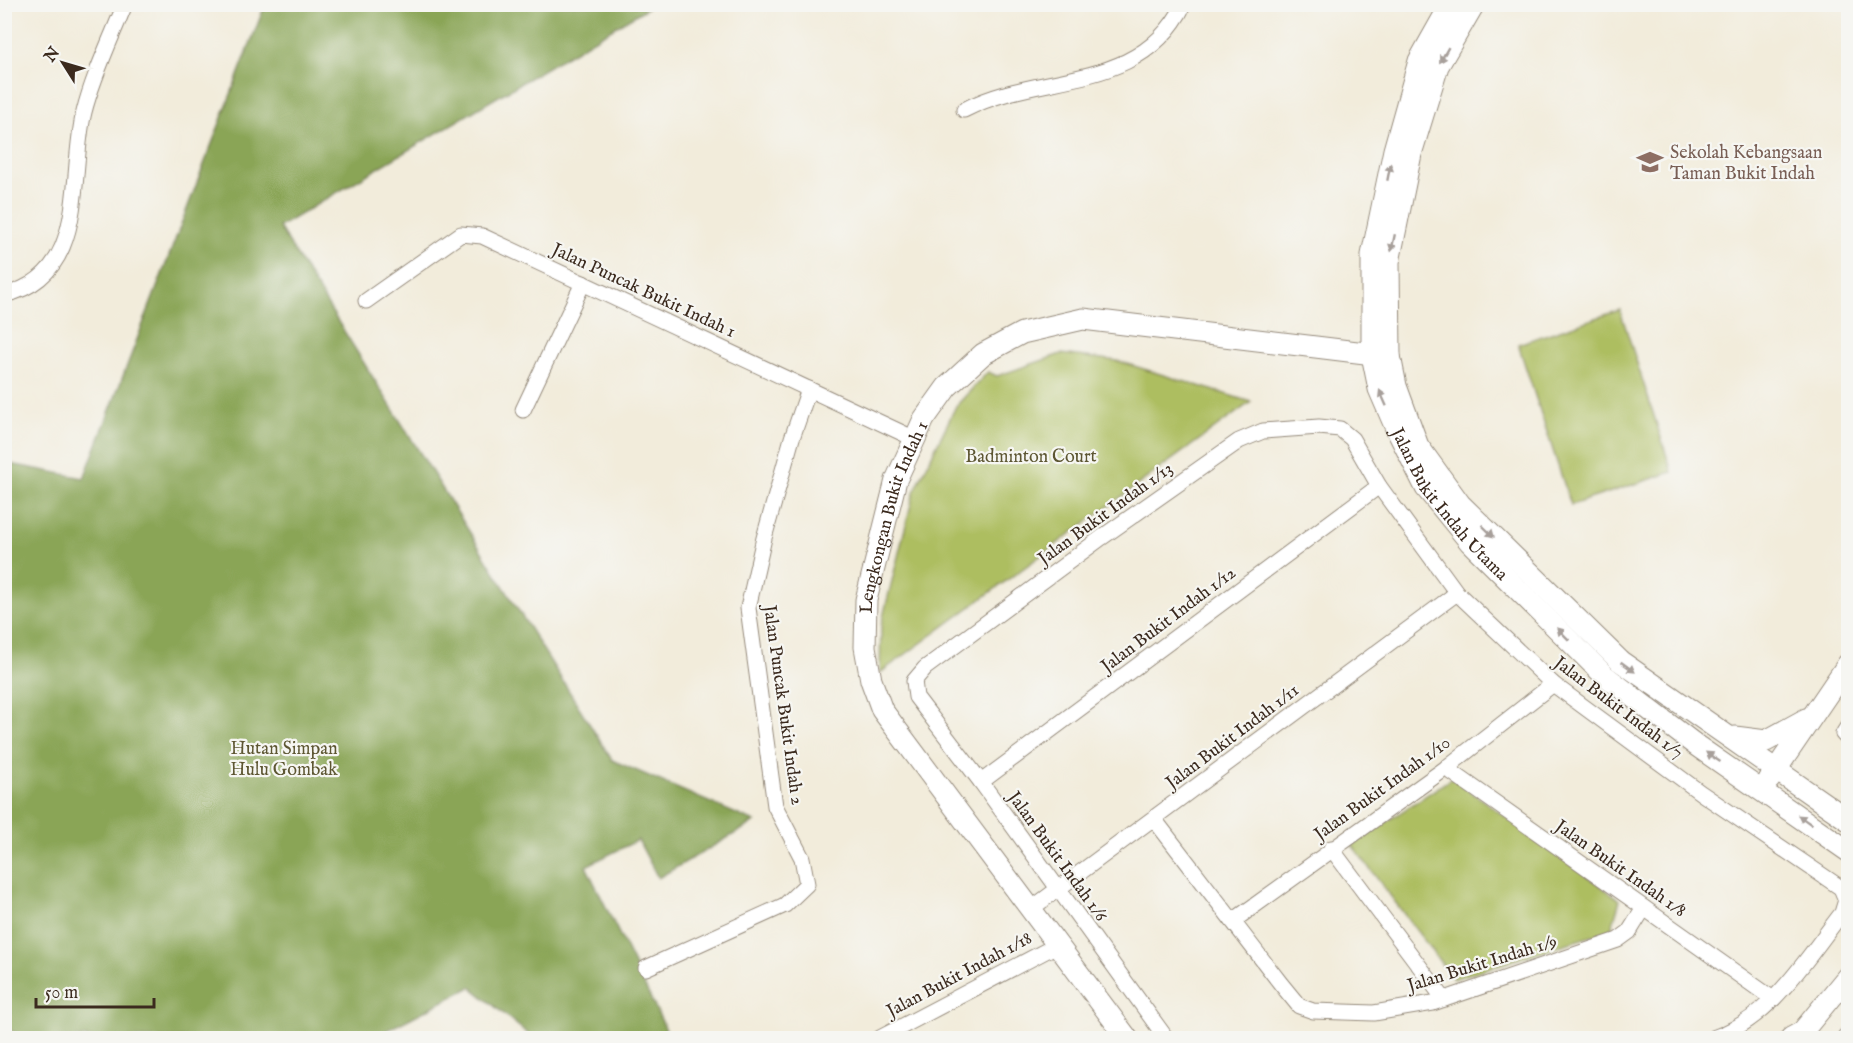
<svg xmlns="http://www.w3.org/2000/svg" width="1853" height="1043" font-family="'IM FELL English',serif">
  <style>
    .green { fill: #adbe61; stroke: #747440; stroke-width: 1.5 }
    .forest { fill: #8aa557; stroke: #62683a; stroke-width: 1.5 }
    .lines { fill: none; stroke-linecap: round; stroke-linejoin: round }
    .street-casing { stroke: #968b7c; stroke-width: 17 }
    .secondary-casing { stroke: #968b7c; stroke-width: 23 }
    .street { stroke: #fff; stroke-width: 15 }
    .secondary { stroke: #fff; stroke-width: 21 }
    .oneway { fill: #a79f9a }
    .labels { text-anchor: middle; stroke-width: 4.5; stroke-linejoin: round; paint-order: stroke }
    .education-label { font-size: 18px; fill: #785e54; stroke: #f6f6f2; text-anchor: start }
    .street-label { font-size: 18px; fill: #3b2a1e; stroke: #f6f6f2 }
    .park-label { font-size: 18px; fill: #5d5632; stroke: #f6f6f2 }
  </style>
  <rect width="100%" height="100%" fill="#f6f6f2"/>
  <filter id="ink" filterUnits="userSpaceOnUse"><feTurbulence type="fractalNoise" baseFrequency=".0167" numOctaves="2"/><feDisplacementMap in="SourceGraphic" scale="12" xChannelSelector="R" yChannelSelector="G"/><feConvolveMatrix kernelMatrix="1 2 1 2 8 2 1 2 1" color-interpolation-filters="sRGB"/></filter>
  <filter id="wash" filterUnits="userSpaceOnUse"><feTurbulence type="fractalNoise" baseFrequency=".008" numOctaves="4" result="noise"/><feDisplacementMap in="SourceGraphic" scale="24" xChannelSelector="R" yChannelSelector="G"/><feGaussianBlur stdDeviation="1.35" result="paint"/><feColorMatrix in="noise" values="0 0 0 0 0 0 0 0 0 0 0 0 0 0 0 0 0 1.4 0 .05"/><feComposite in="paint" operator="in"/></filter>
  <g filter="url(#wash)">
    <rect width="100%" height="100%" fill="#f2ecdb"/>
    <g class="green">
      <path d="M1620,310L1672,472L1571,505L1518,344Z"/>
      <path d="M1061,354L1118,361L1251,402L880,673L881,625L914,492L956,406L988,372L997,376Z"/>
      <path d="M1452,778L1620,900L1611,930L1453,979L1352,845Z"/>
    </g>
    <path class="forest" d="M265,5H652L279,227L612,760L755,822L658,878L638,840L586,866L670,1038H533L471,987L372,1038H26L5,1028V463L84,478Z"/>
  </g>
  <g filter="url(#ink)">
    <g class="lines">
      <g class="street-casing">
        <g id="street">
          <path d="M964,110C1038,70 1140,94 1184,4"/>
          <path d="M4,295C90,275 68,177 84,112C93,76 111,39 125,4"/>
          <path d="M366,301L461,234L482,236L913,438"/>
          <path d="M523,410L583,283"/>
          <path d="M1848,726L1843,734L1848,739"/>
          <path d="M1446,768L1773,999"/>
          <path d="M981,782L1379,486"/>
          <path d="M1154,819L1281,984L1299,1006L1313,1011L1374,1013L1433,1003L1618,940L1629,932L1644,908"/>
          <path d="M1331,848L1444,999"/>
          <path d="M1031,909L1457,593"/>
          <path d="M1233,921L1446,768L1553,684"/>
          <path d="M646,968L785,905L807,884L802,858L775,806L748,608L764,538L792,438L809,389"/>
          <path d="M880,1038L1057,945"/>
          <path d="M1166,1038L981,782L916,697L914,681L925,668L1101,538L1239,441L1263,431L1319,427L1340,429L1352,439L1379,486L1457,593L1553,684L1701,793L1841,888L1846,900L1842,913C1805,960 1771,1019 1713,1038"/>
          <path d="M1844,1038L1848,1033"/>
        </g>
      </g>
      <g class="secondary-casing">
        <g id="secondary">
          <path id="s1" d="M1451,4L1419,61L1394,150L1372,255V355L1379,389L1395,426L1426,488L1470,542L1604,675L1697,746L1848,851"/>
          <path d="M1474,4L1438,66L1411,154L1389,262L1390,356L1396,386L1418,446L1460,504L1620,661L1848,820"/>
          <path d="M1735,737L1766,741L1806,719"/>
          <path d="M1769,780L1848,664"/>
          <path id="s2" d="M1127,1038L882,710L871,680L865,647L866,600L896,480L924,419L947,387L983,354L1022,333L1083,319L1390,356"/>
          <path d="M1791,1038L1802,1032L1848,976"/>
        </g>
      </g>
      <use href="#street" class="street"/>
      <use href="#secondary" class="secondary"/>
    </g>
    <defs><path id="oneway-solid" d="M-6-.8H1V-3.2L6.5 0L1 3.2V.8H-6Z" transform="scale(1.5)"/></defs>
    <g class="oneway">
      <use href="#oneway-solid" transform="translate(1444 55) rotate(120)"/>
      <use href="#oneway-solid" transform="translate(1389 172) rotate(-79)"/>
      <use href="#oneway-solid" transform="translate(1393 243) rotate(102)"/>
      <use href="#oneway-solid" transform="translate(1383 398) rotate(-114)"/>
      <use href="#oneway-solid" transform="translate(1488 531) rotate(44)"/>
      <use href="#oneway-solid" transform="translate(1563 634) rotate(-135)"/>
      <use href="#oneway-solid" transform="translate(1628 667) rotate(36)"/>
      <use href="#oneway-solid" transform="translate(1713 757) rotate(-146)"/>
      <use href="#oneway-solid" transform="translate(1805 820) rotate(-145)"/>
    </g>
  </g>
  <defs>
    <g id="school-bare" transform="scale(2.07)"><path d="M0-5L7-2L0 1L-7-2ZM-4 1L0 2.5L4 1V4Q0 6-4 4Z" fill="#8d6e63" stroke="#f6f6f2" stroke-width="2.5" paint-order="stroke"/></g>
  </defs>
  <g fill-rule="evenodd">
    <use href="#school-bare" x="1650" y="162"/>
  </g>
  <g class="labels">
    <g class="education-label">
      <text x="1670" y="158">Sekolah Kebangsaan<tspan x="1670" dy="21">Taman Bukit Indah</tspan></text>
    </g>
    <g class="street-label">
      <text transform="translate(644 290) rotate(25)" y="6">Jalan Puncak Bukit Indah 1</text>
      <text dy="6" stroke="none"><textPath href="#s1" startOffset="536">Jalan Bukit Indah Utama</textPath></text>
      <text transform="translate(1105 513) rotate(-36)" y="6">Jalan Bukit Indah 1/13</text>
      <text dy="6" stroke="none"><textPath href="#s2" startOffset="609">Lengkongan Bukit Indah 1</textPath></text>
      <text transform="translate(1168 619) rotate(-37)" y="6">Jalan Bukit Indah 1/12</text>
      <text transform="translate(784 705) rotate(82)" y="6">Jalan Puncak Bukit Indah 2</text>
      <text transform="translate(1619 707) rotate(37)" y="6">Jalan Bukit Indah 1/7</text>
      <text transform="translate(1232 736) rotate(-37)" y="6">Jalan Bukit Indah 1/11</text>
      <text transform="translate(1382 788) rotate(-36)" y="6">Jalan Bukit Indah 1/10</text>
      <text transform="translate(1058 856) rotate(54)" y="6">Jalan Bukit Indah 1/6</text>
      <text transform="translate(1621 868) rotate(35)" y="6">Jalan Bukit Indah 1/8</text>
      <text transform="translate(1482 963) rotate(-17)" y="6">Jalan Bukit Indah 1/9</text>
      <text transform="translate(959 974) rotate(-28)" y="6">Jalan Bukit Indah 1/18</text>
    </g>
    <g class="park-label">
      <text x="1031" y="462">Badminton Court</text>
      <text x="284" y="754">Hutan Simpan<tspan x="284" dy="21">Hulu Gombak</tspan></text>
    </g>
  </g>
  <rect width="1853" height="1043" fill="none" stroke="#f6f6f2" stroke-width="24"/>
  <g transform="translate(63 63) rotate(307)" stroke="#f6f6f2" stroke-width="4.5" paint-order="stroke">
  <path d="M0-4.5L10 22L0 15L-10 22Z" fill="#3b2a1e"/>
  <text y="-9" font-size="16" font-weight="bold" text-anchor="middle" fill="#3b2a1e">N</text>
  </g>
  <path d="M36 998v9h118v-9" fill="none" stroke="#3b2a1e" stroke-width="3"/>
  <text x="45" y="998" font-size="18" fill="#3b2a1e" stroke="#f6f6f2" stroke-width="4.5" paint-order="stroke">50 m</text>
</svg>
